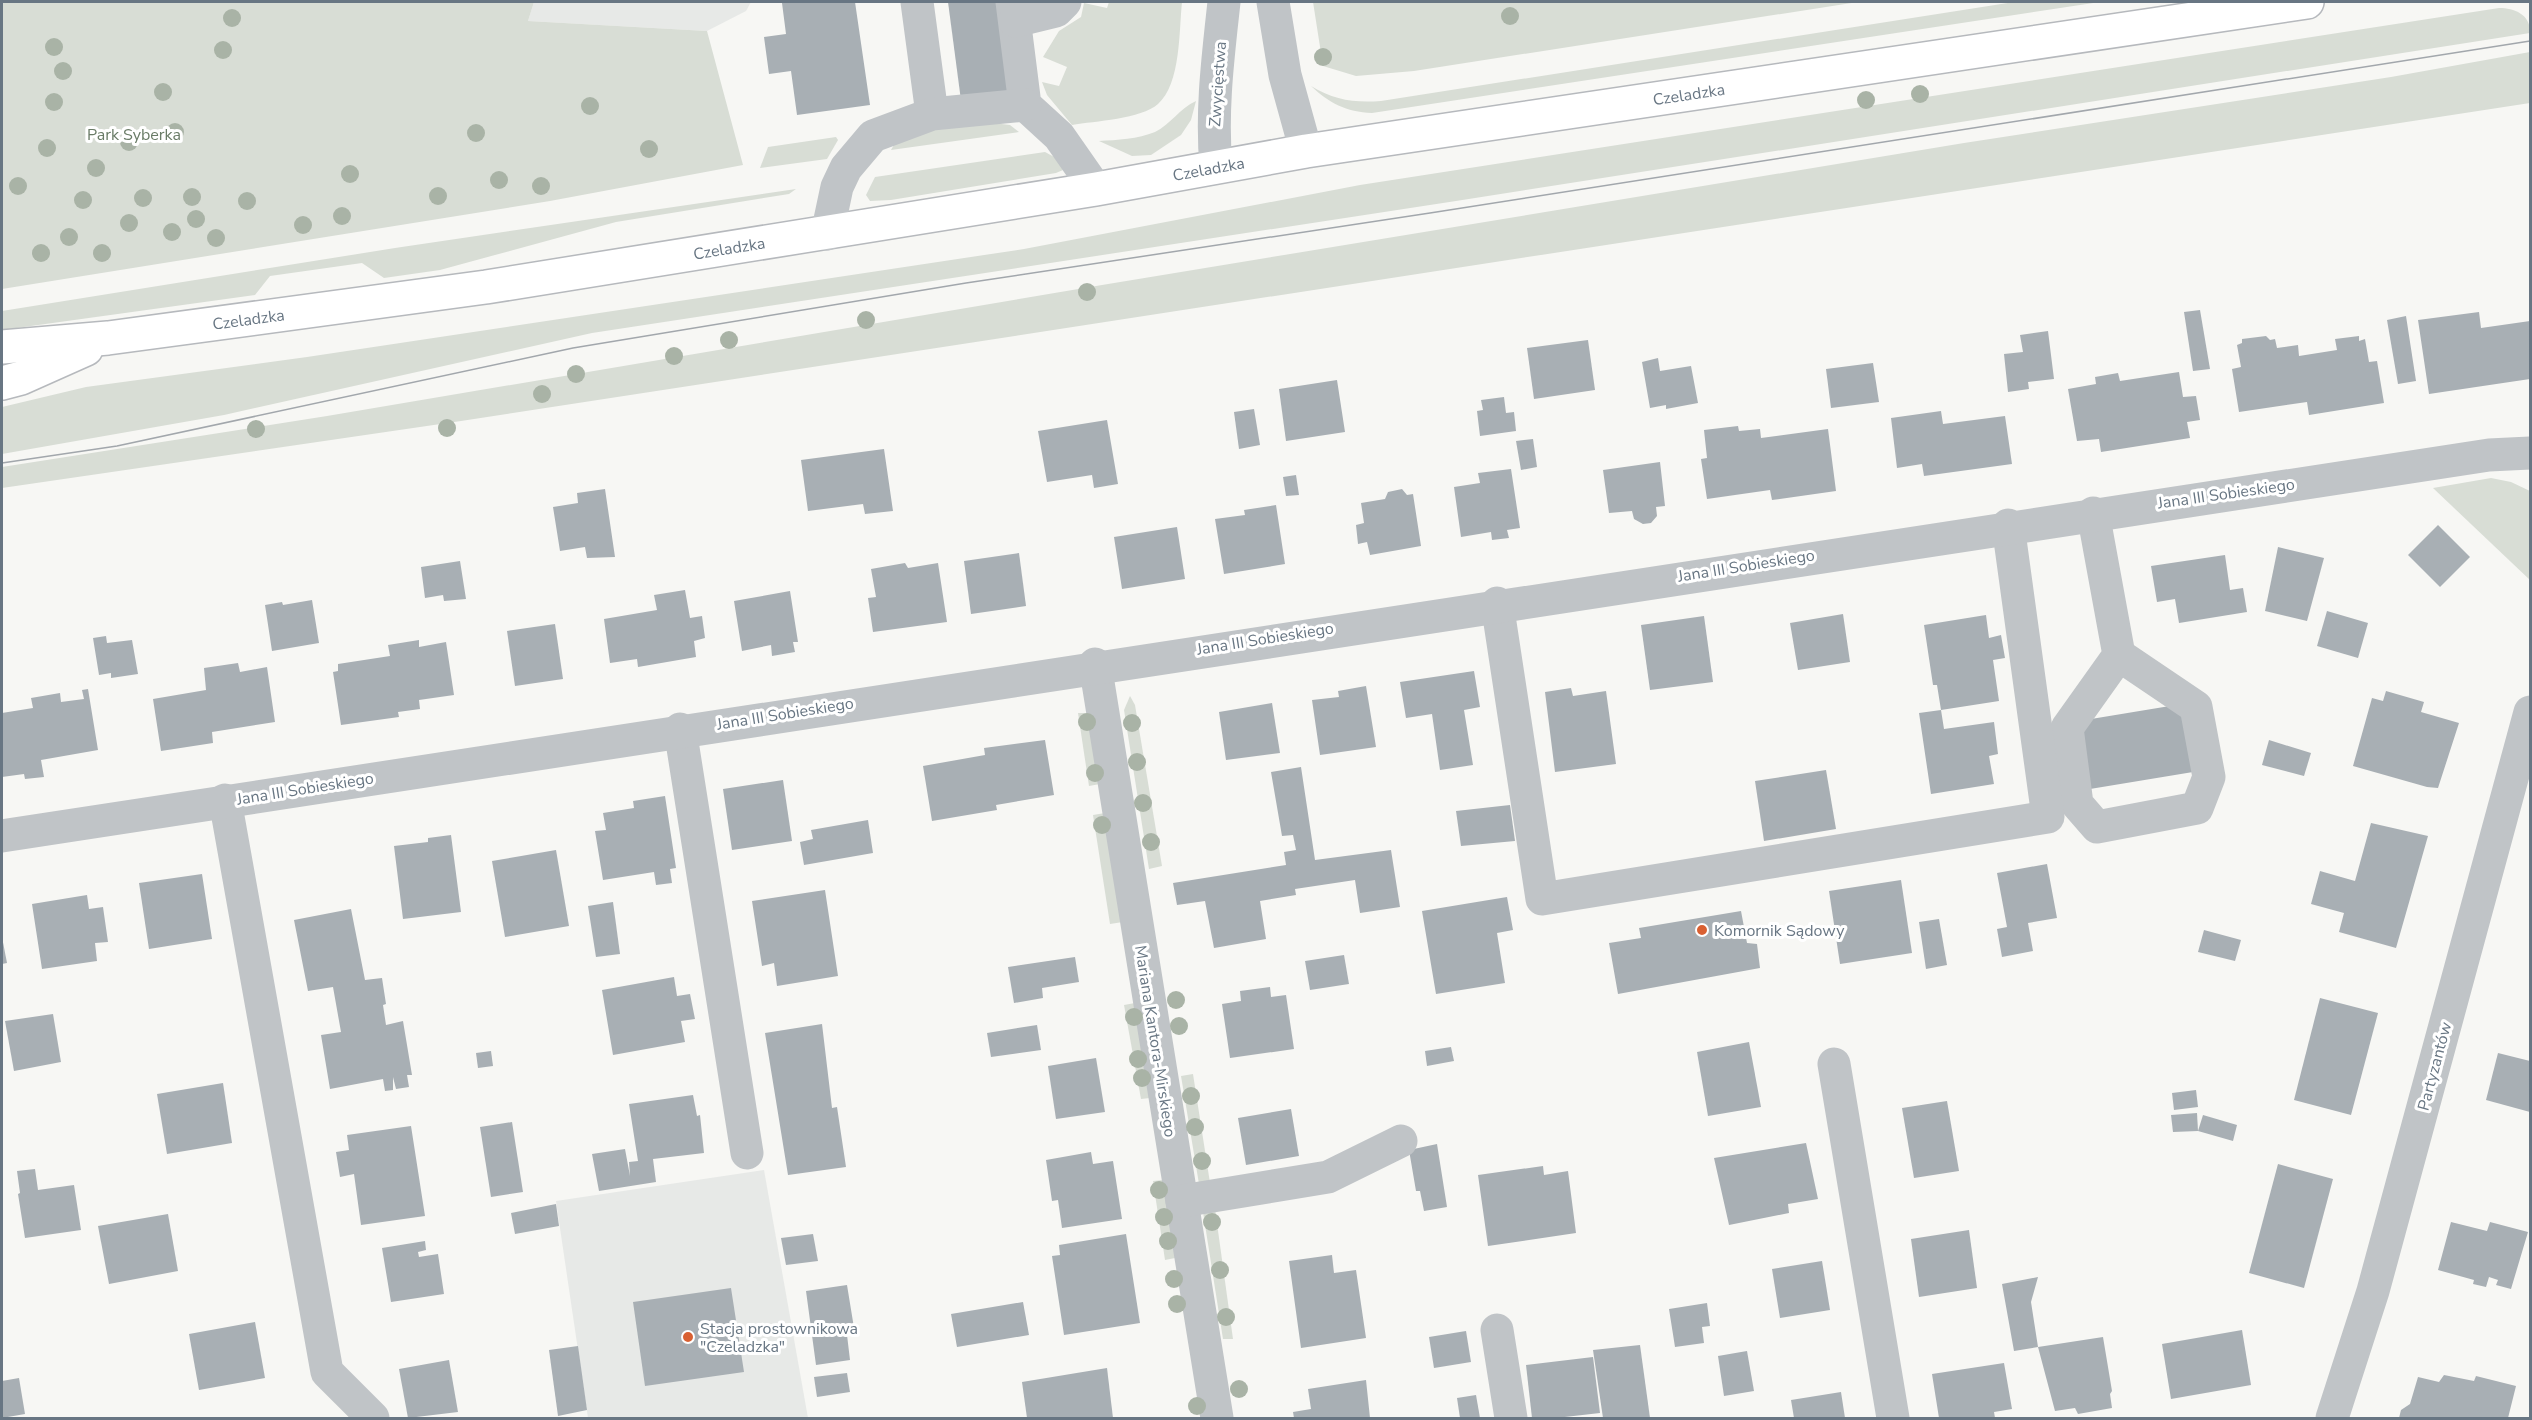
<svg xmlns="http://www.w3.org/2000/svg" width="2532" height="1420" font-family="'Nunito Sans',sans-serif">
  <style>
    .built { fill: #e7e9e7 }
    .green { fill: #d8ddd5 }
    .building { fill: #a8afb4 }
    .lines { fill: none; stroke-linecap: round; stroke-linejoin: round }
    .major-casing { stroke: #b6b9bd; stroke-width: 36 }
    .minor { stroke: #c0c4c7; stroke-width: 33 }
    .major { stroke: #fff; stroke-width: 33 }
    .tram { stroke: #a2a7ac; stroke-width: 1.5 }
    .tree { fill: #a9b3a6 }
    .poi-dot { fill: #d96032; stroke: #fff; stroke-width: 2 }
    .labels { text-anchor: middle; stroke-width: 6; stroke-linejoin: round; paint-order: stroke }
    .street-label { font-size: 16px; fill: #687683; stroke: #fff }
    .park-label { font-size: 16px; fill: #697b66; stroke: #fff }
    .poi-label { font-size: 16px; fill: #687683; stroke: #fff; text-anchor: start }
  </style>
  <rect width="100%" height="100%" fill="#f7f7f4"/>
  <g class="built">
    <path d="M534,2H751L746,11L707,31L528,21Z"/>
    <path d="M764,1170L808,1418H588L556,1201Z"/>
  </g>
  <g class="green">
    <path d="M2,2H534L528,21L707,31L743,165L550,201L2,289Z"/>
    <path d="M1109,2H1182C1179,30 1181,84 1158,104C1141,119 1095,121 1072,125L1047,95L1042,82L1059,86L1067,67L1043,57L1059,31L1081,17L1084,3L1107,8Z"/>
    <path d="M1313,2H1858L1414,71L1356,76L1323,66Z"/>
    <path d="M2014,2H2100L1372,113C1346,112 1329,103 1311,86C1334,100 1354,103 1381,101Z"/>
    <path d="M2499,8C2515,8 2531,15 2530,33L1456,201L592,333L224,415L2,454V407L86,387L307,357L1024,249L1360,185Z"/>
    <path d="M2530,52V103L461,421L2,488V467L327,416L1102,285L1964,143L2391,77Z"/>
    <path d="M1196,101L1191,120L1181,135L1151,155L1132,156L1099,141C1117,140 1138,139 1155,132C1171,124 1180,108 1196,101Z"/>
    <path d="M985,122L1010,125L1019,132L891,150L896,141L913,133Z"/>
    <path d="M836,137L838,140L827,159L760,168L768,147Z"/>
    <path d="M1045,152L1058,159L1063,170L1056,173L891,200L870,201L866,195L875,177Z"/>
    <path d="M796,189L789,194L616,222L440,270L384,278L362,263L270,276L255,295L2,330V311L395,248Z"/>
    <path d="M2491,478L2511,482L2530,491V580L2433,488Z"/>
    <path d="M1130,696L1135,705L1162,866L1149,869L1124,710Z"/>
    <path d="M1078,713H1088L1100,784L1089,786Z"/>
    <path d="M1105,813L1123,922L1110,924L1093,815Z"/>
    <path d="M1135,1003L1150,1098L1141,1099L1124,1005Z"/>
    <path d="M1193,1074L1210,1183L1199,1184L1181,1076Z"/>
    <path d="M1163,1180L1175,1258L1165,1260L1153,1181Z"/>
    <path d="M1215,1209L1233,1339H1223L1203,1212Z"/>
  </g>
  <g class="building">
    <path d="M793,2H855L870,105L797,115L791,71L769,74L764,37L786,34L782,3Z"/>
    <path d="M948,2H997L1010,102L962,108Z"/>
    <path d="M2200,310L2210,369L2193,371L2184,312Z"/>
    <path d="M2479,312L2481,328L2530,321V379L2429,394L2418,320Z"/>
    <path d="M2406,316L2416,381L2398,384L2387,320Z"/>
    <path d="M2048,331L2054,379L2028,382L2029,389L2008,392L2004,354L2023,352L2020,335Z"/>
    <path d="M2266,336L2270,340L2275,339L2277,348L2298,345L2299,356L2337,350L2335,339L2359,336V341L2365,339L2369,362L2377,361L2384,403L2309,415L2307,402L2239,412L2232,369L2241,367L2237,345L2242,343V339Z"/>
    <path d="M1588,340L1595,390L1534,399L1527,348Z"/>
    <path d="M1658,358L1660,371L1691,366L1698,403L1666,409V405L1650,408L1642,362Z"/>
    <path d="M1873,363L1879,402L1831,408L1826,369Z"/>
    <path d="M2179,372L2183,397L2196,396L2200,420L2187,422L2190,438L2101,452L2099,439L2077,441L2068,389L2096,384L2095,377L2118,373L2120,381Z"/>
    <path d="M1337,380L1345,432L1286,441L1279,389Z"/>
    <path d="M1504,397L1506,413L1514,412L1516,431L1480,436L1477,411L1483,410L1481,400Z"/>
    <path d="M1254,409L1260,445L1239,449L1234,412Z"/>
    <path d="M1941,411L1943,424L2005,416L2012,464L1924,476L1922,464L1897,468L1891,418Z"/>
    <path d="M1107,420L1118,484L1094,488L1092,475L1047,482L1038,431Z"/>
    <path d="M1738,426L1739,431L1760,429L1761,438L1828,429L1836,491L1772,500L1770,490L1707,499L1701,459L1707,458L1704,430Z"/>
    <path d="M1533,439L1537,467L1521,470L1516,441Z"/>
    <path d="M884,449L893,511L865,514L863,504L808,511L801,460Z"/>
    <path d="M1660,462L1665,506L1656,507L1657,516L1651,523L1643,524L1634,519L1632,511L1609,513L1603,470Z"/>
    <path d="M1511,469L1520,528L1507,530L1509,538L1492,540L1491,532L1461,537L1454,487L1480,483L1478,473Z"/>
    <path d="M1296,475L1299,495L1286,496L1283,477Z"/>
    <path d="M605,489L615,557L587,558L585,547L560,551L553,507L578,503L577,493Z"/>
    <path d="M1402,489L1407,495L1413,494L1421,546L1370,555L1367,542L1358,544L1356,525L1364,523L1361,503L1385,499L1388,492Z"/>
    <path d="M1276,505L1285,564L1224,574L1215,519L1245,515L1244,510Z"/>
    <path d="M2438,525L2470,557L2440,587L2408,555Z"/>
    <path d="M1177,527L1185,579L1122,589L1114,537Z"/>
    <path d="M2278,547L2324,558L2307,621L2265,611Z"/>
    <path d="M1019,553L1026,606L971,614L964,561Z"/>
    <path d="M2225,555L2230,590L2243,588L2247,612L2179,623L2175,599L2157,602L2151,566Z"/>
    <path d="M460,561L466,599L444,601L443,595L425,598L421,567Z"/>
    <path d="M905,563L908,568L938,563L947,622L873,632L868,598L876,597L871,569Z"/>
    <path d="M685,590L690,618L702,616L705,638L694,641L696,657L638,667L637,659L610,663L604,619L657,610L654,595Z"/>
    <path d="M790,591L798,642H793L795,652L772,656L771,645L742,651L734,601Z"/>
    <path d="M312,600L319,643L272,651L265,605L282,602L283,605Z"/>
    <path d="M2327,611L2368,623L2358,658L2317,646Z"/>
    <path d="M1843,614L1850,662L1798,670L1790,623Z"/>
    <path d="M1986,615L1989,638L2001,635L2005,658L1993,660L1999,701L1941,710L1944,729L1994,722L1998,754L1989,756L1994,784L1931,794L1919,713L1941,710L1937,685H1933L1924,625Z"/>
    <path d="M1704,616L1713,682L1650,690L1641,625Z"/>
    <path d="M555,624L563,679L515,686L507,631Z"/>
    <path d="M106,636L107,643L132,640L138,674L111,678V673L99,675L93,638Z"/>
    <path d="M419,640V647L446,642L454,695L419,700L420,709L398,712L399,717L341,725L333,672L338,671V664L390,656L388,645Z"/>
    <path d="M238,663L240,672L267,667L275,722L212,732L213,743L161,751L153,699L206,690L204,668Z"/>
    <path d="M1474,671L1480,707L1464,710L1473,765L1440,770L1432,714L1406,718L1400,682Z"/>
    <path d="M1366,686L1376,747L1320,755L1312,700L1339,697L1338,691Z"/>
    <path d="M1571,688L1573,696L1606,691L1616,764L1555,772L1545,692Z"/>
    <path d="M88,689L98,750L41,760L44,777L25,779L24,774L2,777V713L33,708L31,698L60,693L61,702L84,699L82,690Z"/>
    <path d="M2386,691L2424,702L2421,712L2459,723L2438,788L2427,787L2353,766L2372,698L2383,701Z"/>
    <path d="M1272,703L1280,753L1226,760L1219,712Z"/>
    <path d="M2182,704L2193,772L2090,789L2079,721Z"/>
    <path d="M1045,740L1054,795L996,805L997,810L932,821L923,766L985,755L984,748Z"/>
    <path d="M2269,740L2311,753L2304,776L2262,765Z"/>
    <path d="M1301,767L1315,860L1391,850L1400,907L1360,913L1355,880L1295,889L1296,895L1260,901L1266,939L1214,948L1205,901L1177,905L1173,883L1286,865L1284,852L1296,850L1293,835L1282,836L1271,772Z"/>
    <path d="M1826,770L1836,829L1764,841L1755,781Z"/>
    <path d="M783,780L792,841L732,850L723,789Z"/>
    <path d="M665,796L676,868L670,869L672,883L656,885L654,872L603,880L595,831L606,830L603,813L634,808L633,801Z"/>
    <path d="M1510,805L1515,841L1461,846L1456,811Z"/>
    <path d="M868,820L873,853L804,865L800,842L813,839L811,830Z"/>
    <path d="M2371,823L2428,836L2396,948L2339,932L2344,913L2311,904L2320,871L2355,881Z"/>
    <path d="M451,835L461,912L403,919L394,846L428,842V838Z"/>
    <path d="M556,850L569,926L505,937L492,861Z"/>
    <path d="M2047,864L2057,918L2028,923L2033,951L2002,957L1997,929L2007,927L1997,873Z"/>
    <path d="M202,874L212,939L149,949L139,883Z"/>
    <path d="M1901,880L1912,953L1840,964L1829,891Z"/>
    <path d="M825,890L838,976L777,986L774,963L762,966L752,901Z"/>
    <path d="M87,895L89,909L103,907L108,942L95,943L97,961L42,969L32,904Z"/>
    <path d="M1507,897L1513,930L1497,933L1505,983L1436,994L1422,911Z"/>
    <path d="M613,902L620,954L596,957L588,906Z"/>
    <path d="M351,909L365,980L382,978L386,1004L383,1005L386,1025L403,1021L412,1075H407L409,1087L396,1089L393,1077V1090L385,1091L383,1079L330,1089L321,1035L341,1032L333,987L308,991L294,920Z"/>
    <path d="M1741,911L1747,943L1757,944L1760,968L1618,994L1609,943L1641,938L1639,928Z"/>
    <path d="M1939,919L1947,965L1926,969L1919,922Z"/>
    <path d="M2204,930L2241,940L2235,961L2198,952Z"/>
    <path d="M2,937L7,963L2,964Z"/>
    <path d="M1344,955L1349,984L1310,990L1305,961Z"/>
    <path d="M1075,957L1079,982L1042,988L1043,998L1014,1003L1008,967Z"/>
    <path d="M674,977L677,996L690,994L695,1019L681,1021L685,1042L613,1055L602,990Z"/>
    <path d="M1270,987L1271,997L1286,995L1294,1049L1230,1058L1222,1004L1241,1001L1240,991Z"/>
    <path d="M2320,998L2378,1013L2351,1115L2294,1100Z"/>
    <path d="M53,1014L61,1062L14,1071L5,1021Z"/>
    <path d="M822,1024L832,1108L837,1107L846,1167L788,1175L765,1033Z"/>
    <path d="M1037,1025L1041,1050L991,1057L987,1033Z"/>
    <path d="M1749,1042L1761,1107L1708,1116L1697,1052Z"/>
    <path d="M1451,1047L1454,1061L1427,1066L1425,1051Z"/>
    <path d="M491,1051L493,1066L478,1068L476,1053Z"/>
    <path d="M2498,1053L2530,1061V1112L2486,1100Z"/>
    <path d="M1096,1058L1105,1112L1056,1119L1048,1066Z"/>
    <path d="M223,1083L232,1143L167,1154L157,1094Z"/>
    <path d="M2196,1090L2198,1107L2174,1110L2172,1093Z"/>
    <path d="M693,1095L697,1116L700,1115L704,1153L653,1159L656,1182L599,1191L592,1154L625,1149L630,1176L629,1162L638,1161L629,1104Z"/>
    <path d="M1947,1101L1959,1171L1914,1178L1902,1108Z"/>
    <path d="M1291,1109L1299,1156L1246,1165L1238,1118Z"/>
    <path d="M2197,1113L2198,1131L2173,1132L2171,1115Z"/>
    <path d="M2203,1115L2237,1125L2233,1141L2198,1131Z"/>
    <path d="M512,1122L523,1192L491,1197L480,1127Z"/>
    <path d="M411,1126L425,1216L361,1225L354,1174L340,1177L336,1152L349,1150L347,1135Z"/>
    <path d="M1806,1143L1818,1199L1788,1204L1789,1213L1729,1225L1714,1158Z"/>
    <path d="M1437,1144L1447,1207L1424,1211L1420,1191H1416L1409,1150Z"/>
    <path d="M1091,1152L1093,1164L1113,1161L1122,1219L1062,1228L1058,1200L1052,1201L1046,1160Z"/>
    <path d="M2278,1164L2333,1179L2304,1288L2249,1273Z"/>
    <path d="M1543,1166L1544,1175L1568,1171L1576,1233L1488,1246L1478,1175Z"/>
    <path d="M35,1169L38,1190L74,1185L81,1230L25,1238L18,1194L20,1193L17,1171Z"/>
    <path d="M556,1204L559,1226L515,1234L511,1213Z"/>
    <path d="M168,1214L178,1271L109,1284L98,1226Z"/>
    <path d="M2451,1222L2487,1231L2490,1222L2528,1232L2511,1289L2496,1285L2498,1280L2489,1277L2486,1287L2473,1284L2474,1280L2438,1270Z"/>
    <path d="M1969,1230L1977,1288L1919,1297L1911,1239Z"/>
    <path d="M813,1234L818,1261L786,1265L781,1238Z"/>
    <path d="M1126,1234L1140,1323L1064,1335L1052,1256L1060,1255L1059,1245Z"/>
    <path d="M425,1241L426,1250L418,1252L419,1257L438,1254L444,1294L391,1302L382,1248Z"/>
    <path d="M1332,1255L1334,1273L1356,1270L1366,1338L1301,1348L1289,1261Z"/>
    <path d="M1822,1261L1830,1310L1780,1318L1772,1269Z"/>
    <path d="M2038,1277L2031,1302L2038,1347L2103,1337L2112,1391L2110,1394L2112,1408L2078,1414L2075,1408L2055,1411L2038,1347L2014,1351L2002,1284Z"/>
    <path d="M847,1285L855,1334L847,1335L850,1360L816,1365L806,1291Z"/>
    <path d="M731,1288L744,1372L645,1386L633,1302Z"/>
    <path d="M1023,1302L1029,1335L957,1347L951,1314Z"/>
    <path d="M1707,1303L1710,1326L1702,1327L1704,1343L1675,1347L1669,1309Z"/>
    <path d="M255,1322L265,1378L199,1390L189,1334Z"/>
    <path d="M2242,1330L2251,1385L2171,1399L2162,1344Z"/>
    <path d="M1466,1331L1471,1362L1434,1368L1429,1337Z"/>
    <path d="M1640,1345L1650,1418H1603L1593,1350Z"/>
    <path d="M578,1346L587,1410L558,1416L549,1350Z"/>
    <path d="M1747,1351L1754,1391L1724,1396L1718,1356Z"/>
    <path d="M1593,1357L1600,1413L1556,1418H1532L1526,1365Z"/>
    <path d="M449,1360L458,1412L408,1418L399,1369Z"/>
    <path d="M2004,1363L2012,1409L1994,1412L1995,1418H1939L1932,1374Z"/>
    <path d="M1107,1368L1113,1418H1027L1022,1382Z"/>
    <path d="M847,1373L850,1392L817,1397L814,1377Z"/>
    <path d="M2444,1375L2474,1381L2476,1376L2516,1386L2508,1418H2399L2401,1410L2410,1404L2418,1377L2439,1382Z"/>
    <path d="M19,1378L25,1414L2,1418V1381Z"/>
    <path d="M1366,1380L1370,1418H1294L1293,1412L1311,1409L1308,1389Z"/>
    <path d="M1841,1392L1845,1418H1794L1791,1400Z"/>
    <path d="M1476,1395L1480,1418H1460L1457,1398Z"/>
  </g>
  <g class="lines">
    <g class="major-casing">
      <g id="major">
        <path id="s1" d="M2,347L108,338L486,287L1096,189L1306,151L2307,2"/>
        <path d="M2,383L21,378L86,349"/>
      </g>
    </g>
    <g class="minor">
      <path d="M917,2L932,114"/>
      <path d="M1012,2L1025,105L1059,136L1096,189"/>
      <path d="M1273,2L1285,75L1306,151"/>
      <path d="M1015,21L1056,11L1065,2"/>
      <path d="M1216,167C1211,111 1218,57 1224,2"/>
      <path d="M827,234L837,187L846,168L873,136L932,114L1025,105"/>
      <path d="M2093,513L2119,655L2067,728L2077,804L2097,827L2197,808L2209,777L2196,707L2119,655"/>
      <path d="M1497,603L1542,899L2048,817L2008,525"/>
      <path d="M1095,664L1217,1418"/>
      <path d="M680,729L747,1153"/>
      <path d="M225,800L327,1372L373,1418"/>
      <path d="M2,836C830,703 1659,576 2489,455L2530,453"/>
      <path d="M1834,1064L1893,1418"/>
      <path d="M1182,1201L1328,1177L1401,1141"/>
      <path d="M1497,1330L1511,1418"/>
      <path d="M2332,1418L2373,1291L2530,712"/>
    </g>
    <use href="#major" class="major"/>
    <path class="tram" d="M2,463L117,446L573,348L966,283L1430,213L2530,41"/>
  </g>
  <g class="tree">
    <circle cx="1510" cy="16" r="9"/>
    <circle cx="232" cy="18" r="9"/>
    <circle cx="54" cy="47" r="9"/>
    <circle cx="223" cy="50" r="9"/>
    <circle cx="1323" cy="57" r="9"/>
    <circle cx="63" cy="71" r="9"/>
    <circle cx="163" cy="92" r="9"/>
    <circle cx="1920" cy="94" r="9"/>
    <circle cx="1866" cy="100" r="9"/>
    <circle cx="54" cy="102" r="9"/>
    <circle cx="590" cy="106" r="9"/>
    <circle cx="175" cy="132" r="9"/>
    <circle cx="476" cy="133" r="9"/>
    <circle cx="129" cy="142" r="9"/>
    <circle cx="47" cy="148" r="9"/>
    <circle cx="649" cy="149" r="9"/>
    <circle cx="96" cy="168" r="9"/>
    <circle cx="350" cy="174" r="9"/>
    <circle cx="499" cy="180" r="9"/>
    <circle cx="18" cy="186" r="9"/>
    <circle cx="541" cy="186" r="9"/>
    <circle cx="438" cy="196" r="9"/>
    <circle cx="192" cy="197" r="9"/>
    <circle cx="143" cy="198" r="9"/>
    <circle cx="83" cy="200" r="9"/>
    <circle cx="247" cy="201" r="9"/>
    <circle cx="342" cy="216" r="9"/>
    <circle cx="196" cy="219" r="9"/>
    <circle cx="129" cy="223" r="9"/>
    <circle cx="303" cy="225" r="9"/>
    <circle cx="172" cy="232" r="9"/>
    <circle cx="69" cy="237" r="9"/>
    <circle cx="216" cy="238" r="9"/>
    <circle cx="41" cy="253" r="9"/>
    <circle cx="102" cy="253" r="9"/>
    <circle cx="1087" cy="292" r="9"/>
    <circle cx="866" cy="320" r="9"/>
    <circle cx="729" cy="340" r="9"/>
    <circle cx="674" cy="356" r="9"/>
    <circle cx="576" cy="374" r="9"/>
    <circle cx="542" cy="394" r="9"/>
    <circle cx="447" cy="428" r="9"/>
    <circle cx="256" cy="429" r="9"/>
    <circle cx="1087" cy="722" r="9"/>
    <circle cx="1132" cy="723" r="9"/>
    <circle cx="1137" cy="762" r="9"/>
    <circle cx="1095" cy="773" r="9"/>
    <circle cx="1143" cy="803" r="9"/>
    <circle cx="1102" cy="825" r="9"/>
    <circle cx="1151" cy="842" r="9"/>
    <circle cx="1176" cy="1000" r="9"/>
    <circle cx="1134" cy="1017" r="9"/>
    <circle cx="1179" cy="1026" r="9"/>
    <circle cx="1138" cy="1059" r="9"/>
    <circle cx="1142" cy="1078" r="9"/>
    <circle cx="1191" cy="1096" r="9"/>
    <circle cx="1195" cy="1127" r="9"/>
    <circle cx="1202" cy="1161" r="9"/>
    <circle cx="1159" cy="1190" r="9"/>
    <circle cx="1164" cy="1217" r="9"/>
    <circle cx="1212" cy="1222" r="9"/>
    <circle cx="1168" cy="1241" r="9"/>
    <circle cx="1220" cy="1270" r="9"/>
    <circle cx="1174" cy="1279" r="9"/>
    <circle cx="1177" cy="1304" r="9"/>
    <circle cx="1226" cy="1317" r="9"/>
    <circle cx="1239" cy="1389" r="9"/>
    <circle cx="1197" cy="1406" r="9"/>
  </g>
  <g class="poi-dot">
    <circle cx="1702" cy="930" r="6"/>
    <circle cx="688" cy="1337" r="6"/>
  </g>
  <g class="labels">
    <g class="street-label">
      <text transform="translate(1217 84) rotate(-86)" y="6">Zwycięstwa</text>
      <text dy="6" stroke="none"><textPath href="#s1" startOffset="1706">Czeladzka</textPath></text>
      <text dy="6" stroke="none"><textPath href="#s1" startOffset="1220">Czeladzka</textPath></text>
      <text dy="6" stroke="none"><textPath href="#s1" startOffset="734">Czeladzka</textPath></text>
      <text dy="6" stroke="none"><textPath href="#s1" startOffset="248">Czeladzka</textPath></text>
      <text transform="translate(2226 493) rotate(-8)" y="6">Jana III Sobieskiego</text>
      <text transform="translate(1746 565) rotate(-9)" y="6">Jana III Sobieskiego</text>
      <text transform="translate(1265 638) rotate(-9)" y="6">Jana III Sobieskiego</text>
      <text transform="translate(785 713) rotate(-9)" y="6">Jana III Sobieskiego</text>
      <text transform="translate(305 788) rotate(-9)" y="6">Jana III Sobieskiego</text>
      <text transform="translate(1156 1041) rotate(81)" y="6">Mariana Kantora-Mirskiego</text>
      <text transform="translate(2434 1066) rotate(-75)" y="6">Partyzantów</text>
    </g>
    <g class="park-label">
      <text x="134" y="140">Park Syberka</text>
    </g>
    <g class="poi-label">
      <text x="1714" y="936">Komornik Sądowy</text>
      <text x="700" y="1334">Stacja prostownikowa<tspan x="700" dy="18">"Czeladzka"</tspan></text>
    </g>
  </g>
  <rect width="2532" height="1420" fill="none" stroke="#687683" stroke-width="6"/>
</svg>
